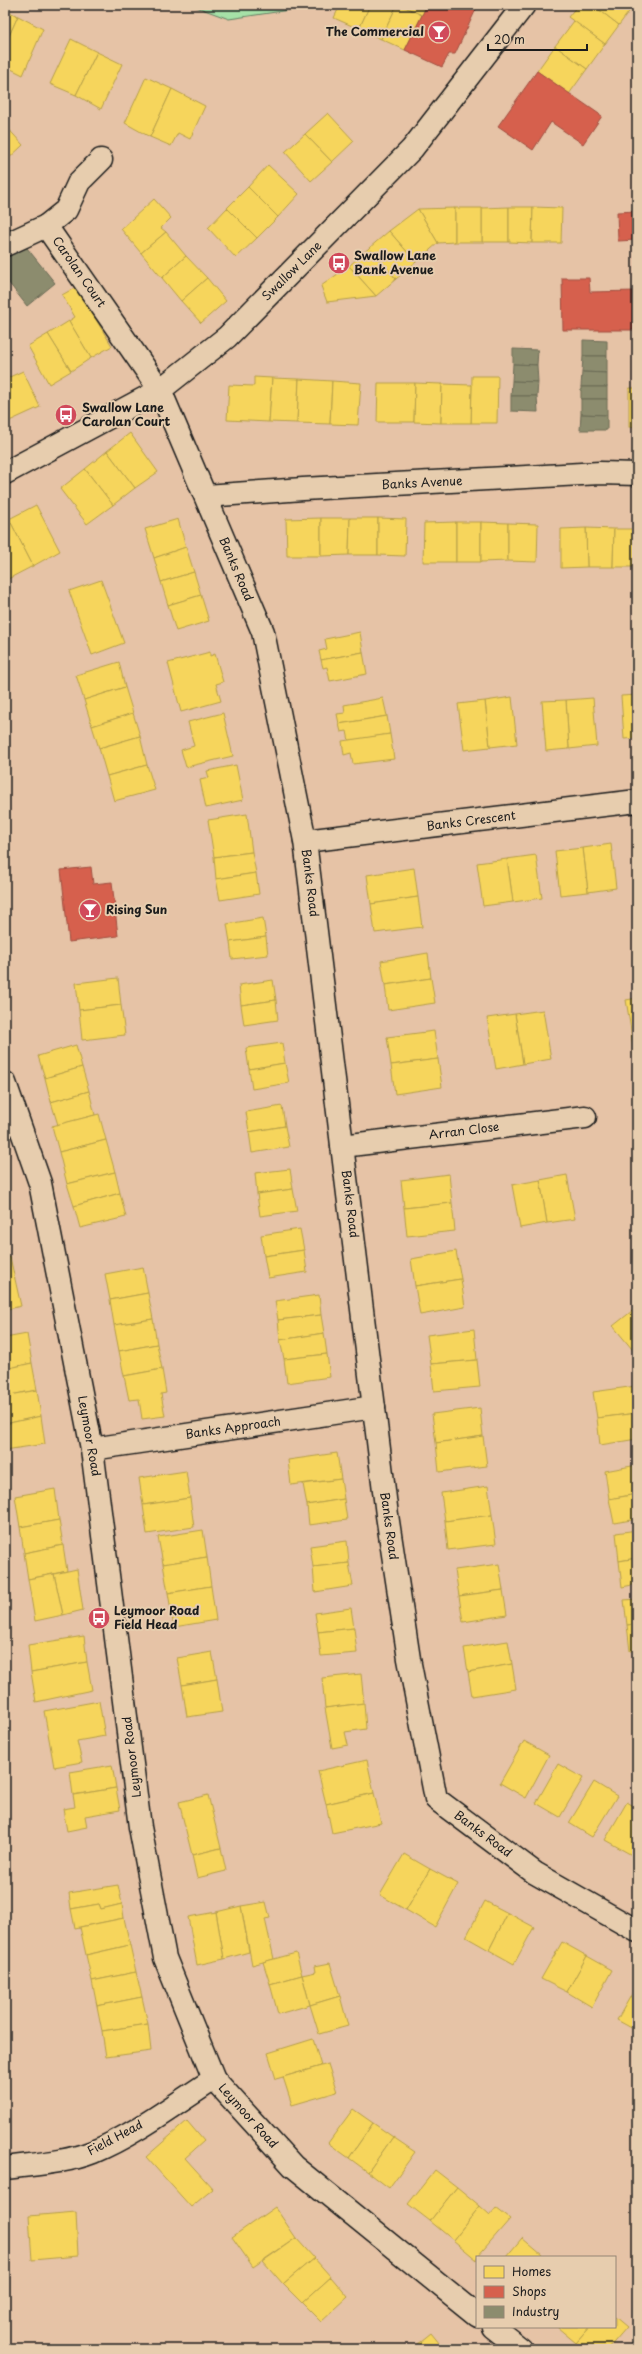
<svg xmlns="http://www.w3.org/2000/svg" width="642" height="2354" font-family="'Playpen Sans',sans-serif">
  <style>
    .green { fill: #a6e1a7; stroke: #617e62 }
    .homes { fill: #f6d55c; stroke: #b59e49 }
    .shops { fill: #d6604d; stroke: #9e4c3e }
    .industry { fill: #8c8c6e; stroke: #6a6a55 }
    .lines { fill: none; stroke-linecap: round; stroke-linejoin: round }
    .minor-casing { stroke: #1c1c1c; stroke-width: 25 }
    .minor { stroke: #e7cdae; stroke-width: 22 }
    .labels { text-anchor: middle; stroke-width: 4; stroke-linejoin: round; paint-order: stroke }
    .poi-label { font-size: 12px; font-weight: bold; fill: #1c1c1c; stroke: #e7cdae; text-anchor: start }
    .street-label { font-size: 12px; fill: #1c1c1c; stroke: #e7cdae }
  </style>
  <rect width="100%" height="100%" fill="#e6c3a6"/>
  <filter id="ink" filterUnits="userSpaceOnUse"><feTurbulence type="fractalNoise" baseFrequency=".025" numOctaves="2"/><feDisplacementMap in="SourceGraphic" scale="8" xChannelSelector="R" yChannelSelector="G"/><feConvolveMatrix kernelMatrix="1 2 1 2 8 2 1 2 1" color-interpolation-filters="sRGB"/></filter>
  <g filter="url(#ink)">
    <path class="green" d="M191,5H298L296,9L229,19Z"/>
    <g class="homes">
      <path d="M340,5H370L359,29L334,18Z"/>
      <path d="M370,5H397L381,39L359,29Z"/>
      <path d="M397,5H401L422,15L405,50L381,39Z"/>
      <path d="M401,5H427L422,15Z"/>
      <path d="M578,5H593L619,25L605,44L568,17Z"/>
      <path d="M593,5H634L619,25Z"/>
      <path d="M5,10L18,16L5,45Z"/>
      <path d="M18,16L43,29L23,75L5,66V45Z"/>
      <path d="M574,21L605,44L587,69L555,46Z"/>
      <path d="M71,39L97,52L76,95L50,84Z"/>
      <path d="M555,46L587,69L569,94L537,71Z"/>
      <path d="M97,52L122,64L101,109L76,95Z"/>
      <path d="M146,77L172,89L150,137L125,123Z"/>
      <path d="M172,89L205,106L190,139L178,133L171,146L150,137Z"/>
      <path d="M328,113L354,141L332,162L305,134Z"/>
      <path d="M5,125L23,145L5,162Z"/>
      <path d="M305,134L332,162L311,181L285,152Z"/>
      <path d="M268,165L299,194L278,217L248,187Z"/>
      <path d="M248,187L278,217L257,238L227,208Z"/>
      <path d="M154,199L171,218L161,228L166,232L141,253L121,229Z"/>
      <path d="M509,207V242H482V208Z"/>
      <path d="M509,207H533L532,243L509,242Z"/>
      <path d="M533,207L562,208L561,243H532Z"/>
      <path d="M227,208L257,238L236,258L208,228Z"/>
      <path d="M455,208V242L438,243L418,209Z"/>
      <rect x="455" y="208" width="27" height="34"/>
      <path d="M418,209L438,243L416,262L389,231Z"/>
      <path d="M389,231L416,262L396,279L369,248Z"/>
      <path d="M166,232L186,256L162,278L141,253Z"/>
      <path d="M369,248L396,279L376,296L349,266Z"/>
      <path d="M186,256L207,278L181,301L162,278Z"/>
      <path d="M349,266L376,296L327,302L321,286Z"/>
      <path d="M207,278L226,301L201,323L181,301Z"/>
      <path d="M76,287L112,346L91,358L69,321L75,317L62,295Z"/>
      <path d="M69,321L91,358L71,371L48,334Z"/>
      <path d="M48,334L71,371L49,384L28,346Z"/>
      <path d="M23,371L40,407L5,423V379Z"/>
      <path d="M472,376H498L497,423H471Z"/>
      <path d="M254,377L272,378L269,422L227,420L229,385L254,386Z"/>
      <path d="M272,378L299,379L297,423L269,422Z"/>
      <path d="M299,379L332,381L330,424L297,423Z"/>
      <path d="M332,381L361,383L358,425L330,424Z"/>
      <path d="M378,383H415L414,422H377Z"/>
      <path d="M415,383L442,384L441,423L414,422Z"/>
      <path d="M442,384L472,385L471,423H441Z"/>
      <rect x="629" y="388" width="8" height="39"/>
      <path d="M130,433L158,472L135,488L107,451Z"/>
      <path d="M107,451L135,488L113,505L85,469Z"/>
      <path d="M85,469L113,505L87,524L60,489Z"/>
      <path d="M36,505L60,551L33,566L9,519Z"/>
      <path d="M321,518V556H287L286,519Z"/>
      <path d="M321,518H350L349,555L321,556Z"/>
      <path d="M350,518H378V555H349Z"/>
      <path d="M378,518L406,519L405,556L378,555Z"/>
      <path d="M9,519L33,566L6,580L5,521Z"/>
      <path d="M178,519L186,547L154,558L145,529Z"/>
      <path d="M456,522V562H423L424,523Z"/>
      <rect x="456" y="522" width="25" height="40"/>
      <path d="M481,522L508,523V561L481,562Z"/>
      <path d="M508,523L538,524L537,562L508,561Z"/>
      <path d="M586,528L614,529L613,567H587Z"/>
      <path d="M586,528L587,567L561,568V529Z"/>
      <path d="M614,529H637V567H613Z"/>
      <path d="M186,547L194,572L161,582L154,558Z"/>
      <path d="M194,572L201,595L168,605L161,582Z"/>
      <path d="M101,580L124,643L92,655L69,591Z"/>
      <path d="M201,595L209,621L176,631L168,605Z"/>
      <path d="M360,632L363,652L321,660L319,651L327,649L325,639Z"/>
      <path d="M210,652V656L215,654L223,682L216,684L221,701L181,712L168,663Z"/>
      <path d="M363,652L367,674L330,681L327,667L323,668L321,660Z"/>
      <path d="M119,662L125,687L84,700L76,675Z"/>
      <path d="M125,687L133,713L92,726L84,700Z"/>
      <path d="M637,695V738L624,739L621,696Z"/>
      <path d="M512,697L517,744L490,747L485,701Z"/>
      <path d="M383,698L387,716L339,724L337,714L345,713L344,705Z"/>
      <path d="M593,698L597,746L569,749L566,700Z"/>
      <path d="M566,700L569,749L546,751L542,701Z"/>
      <path d="M485,701L490,747L464,750L458,704Z"/>
      <path d="M133,713L140,736L99,748L92,726Z"/>
      <path d="M223,713L233,756L186,767L181,750L194,746L188,722Z"/>
      <path d="M387,716L390,734L349,741L347,731L341,732L339,724Z"/>
      <path d="M390,734L394,759L353,764L351,753L344,755L342,741Z"/>
      <path d="M140,736L147,765L107,776L99,748Z"/>
      <path d="M147,765L155,790L114,801L107,776Z"/>
      <path d="M236,765L243,800L206,808L200,780L209,778L207,771Z"/>
      <path d="M247,814L252,852L214,857L208,820Z"/>
      <path d="M611,844L616,888L588,892L583,848Z"/>
      <path d="M583,848L588,892L560,895L555,851Z"/>
      <path d="M252,852L256,873L216,879L214,857Z"/>
      <path d="M536,855L542,898L513,902L507,859Z"/>
      <path d="M507,859L513,902L483,906L477,863Z"/>
      <path d="M414,868L418,897L371,904L367,875Z"/>
      <path d="M256,873L259,894L220,900L216,879Z"/>
      <path d="M418,897L422,927L375,933L371,904Z"/>
      <path d="M263,918L266,937L230,942L227,924Z"/>
      <path d="M266,937L268,955L232,959L230,942Z"/>
      <path d="M428,953L431,978L385,985L381,961Z"/>
      <path d="M118,978L121,1005L79,1010L76,983Z"/>
      <path d="M431,978L435,1003L388,1010L385,985Z"/>
      <path d="M273,980L276,1000L241,1005L239,985Z"/>
      <path d="M637,998V1029L631,1030L626,1000Z"/>
      <path d="M276,1000L278,1020L244,1025L241,1005Z"/>
      <path d="M121,1005L125,1035L82,1040L79,1010Z"/>
      <path d="M543,1010L551,1059L523,1064L515,1014Z"/>
      <path d="M515,1014L523,1064L496,1069L487,1018Z"/>
      <path d="M637,1029V1056L634,1057L631,1030Z"/>
      <path d="M434,1031L438,1059L391,1065L387,1037Z"/>
      <path d="M282,1043L285,1063L249,1069L246,1048Z"/>
      <path d="M76,1045L82,1067L45,1078L38,1056Z"/>
      <path d="M438,1059L442,1087L395,1094L391,1065Z"/>
      <path d="M285,1063L289,1083L252,1089L249,1069Z"/>
      <path d="M82,1067L89,1091L51,1102L45,1078Z"/>
      <path d="M89,1091L95,1115L58,1125L51,1102Z"/>
      <path d="M282,1106L285,1126L249,1132L246,1112Z"/>
      <path d="M99,1114L106,1140L59,1152L52,1126Z"/>
      <path d="M285,1126L289,1147L252,1153L249,1132Z"/>
      <path d="M106,1140L115,1172L67,1184L59,1152Z"/>
      <path d="M290,1169L293,1189L257,1194L255,1173Z"/>
      <path d="M115,1172L120,1193L74,1206L67,1184Z"/>
      <path d="M449,1174L452,1203L404,1208L401,1180Z"/>
      <path d="M567,1175L575,1219L547,1223L540,1180Z"/>
      <path d="M540,1180L547,1223L520,1228L512,1185Z"/>
      <path d="M293,1189L297,1211L260,1216L257,1194Z"/>
      <path d="M120,1193L126,1217L80,1228L74,1206Z"/>
      <path d="M452,1203L455,1231L407,1236L404,1208Z"/>
      <path d="M300,1229L304,1250L264,1256L261,1235Z"/>
      <path d="M304,1250L307,1272L268,1278L264,1256Z"/>
      <path d="M456,1251L461,1279L415,1286L411,1259Z"/>
      <path d="M10,1257L21,1306L5,1310V1259Z"/>
      <path d="M143,1267L148,1293L110,1300L105,1274Z"/>
      <path d="M461,1279L465,1307L420,1315L415,1286Z"/>
      <path d="M148,1293L153,1319L114,1325L110,1300Z"/>
      <path d="M319,1295L321,1315L278,1320L275,1301Z"/>
      <path d="M637,1307V1317L632,1311Z"/>
      <path d="M632,1311L637,1317V1355L613,1326Z"/>
      <path d="M321,1315L324,1333L280,1340L278,1320Z"/>
      <path d="M153,1319L157,1344L119,1351L114,1325Z"/>
      <path d="M474,1329L477,1360L431,1364L427,1335Z"/>
      <path d="M324,1333L327,1354L284,1359L280,1340Z"/>
      <path d="M27,1334L32,1363L5,1369V1338Z"/>
      <path d="M157,1344L162,1369L124,1376L119,1351Z"/>
      <path d="M327,1354L330,1377L287,1383L284,1359Z"/>
      <path d="M477,1360L480,1387L434,1391L431,1364Z"/>
      <path d="M32,1363L37,1390L5,1396V1369Z"/>
      <path d="M162,1369L166,1393L161,1394L165,1416L142,1419L139,1399L129,1400L124,1376Z"/>
      <path d="M636,1386L637,1413L597,1418L593,1392Z"/>
      <path d="M37,1390L41,1416L5,1424V1396Z"/>
      <path d="M480,1408L483,1436L436,1443L432,1414Z"/>
      <path d="M637,1413V1439L600,1445L597,1418Z"/>
      <path d="M41,1416L45,1444L5,1450V1424Z"/>
      <path d="M483,1436L487,1466L439,1472L436,1443Z"/>
      <path d="M337,1453L341,1479L291,1485L288,1460Z"/>
      <path d="M637,1465V1494L609,1499L605,1471Z"/>
      <path d="M186,1471L190,1498L143,1505L139,1478Z"/>
      <path d="M341,1479L344,1499L307,1505L303,1484Z"/>
      <path d="M488,1486L492,1515L445,1521L441,1493Z"/>
      <path d="M55,1489L59,1520L20,1527L15,1496Z"/>
      <path d="M637,1494V1519L614,1523L609,1499Z"/>
      <path d="M190,1498L194,1527L147,1534L143,1505Z"/>
      <path d="M344,1499L347,1520L309,1525L307,1505Z"/>
      <path d="M492,1515L496,1544L448,1550L445,1521Z"/>
      <path d="M59,1520L63,1545L24,1553L20,1527Z"/>
      <path d="M203,1530L207,1557L163,1564L158,1537Z"/>
      <path d="M637,1530V1558L619,1561L616,1533Z"/>
      <path d="M347,1541L349,1563L313,1567L310,1546Z"/>
      <path d="M63,1545L67,1571L28,1579L24,1553Z"/>
      <path d="M207,1557L211,1586L168,1593L163,1564Z"/>
      <path d="M637,1558V1584L622,1587L619,1561Z"/>
      <path d="M349,1563L353,1586L315,1592L313,1567Z"/>
      <path d="M499,1564L503,1590L459,1596L455,1570Z"/>
      <path d="M77,1569L83,1610L63,1615L54,1574Z"/>
      <path d="M54,1574L63,1615L35,1621L28,1579Z"/>
      <path d="M211,1586L216,1620L174,1627L168,1593Z"/>
      <path d="M503,1590L507,1615L463,1622L459,1596Z"/>
      <path d="M637,1599V1624L627,1625L624,1600Z"/>
      <path d="M351,1608L354,1628L318,1632L315,1613Z"/>
      <path d="M637,1624V1650L630,1651L627,1625Z"/>
      <path d="M354,1628L357,1653L321,1656L318,1632Z"/>
      <path d="M84,1636L87,1662L31,1672L28,1645Z"/>
      <path d="M508,1641L512,1664L468,1672L464,1648Z"/>
      <path d="M212,1652L217,1679L182,1685L177,1658Z"/>
      <path d="M87,1662L92,1690L36,1702L31,1672Z"/>
      <path d="M634,1663H637V1682Z"/>
      <path d="M512,1664L516,1689L472,1696L468,1672Z"/>
      <path d="M361,1674L364,1703L325,1708L322,1678Z"/>
      <path d="M217,1679L222,1712L187,1717L182,1685Z"/>
      <path d="M99,1701L105,1736L77,1741L82,1762L54,1767L44,1711Z"/>
      <path d="M364,1703L366,1729L345,1732L348,1745L332,1748L325,1708Z"/>
      <path d="M524,1741L549,1755L526,1798L500,1783Z"/>
      <path d="M367,1760L374,1793L326,1804L318,1771Z"/>
      <path d="M558,1764L583,1778L560,1817L536,1803Z"/>
      <path d="M112,1765L116,1788L73,1795L70,1772Z"/>
      <path d="M594,1782L617,1796L592,1837L569,1823Z"/>
      <path d="M116,1788L120,1810L85,1816L87,1827L67,1831L63,1809L75,1807L73,1795Z"/>
      <path d="M374,1793L381,1823L332,1833L326,1804Z"/>
      <path d="M208,1795L221,1848L192,1855L179,1802Z"/>
      <path d="M627,1802L637,1808V1858L605,1840Z"/>
      <path d="M221,1848L226,1871L197,1878L192,1855Z"/>
      <path d="M404,1854L430,1869L406,1910L380,1895Z"/>
      <path d="M430,1869L458,1884L435,1927L406,1910Z"/>
      <path d="M118,1885L122,1904L101,1909L99,1904L71,1909L69,1893Z"/>
      <path d="M485,1901L508,1913L489,1950L466,1937Z"/>
      <path d="M266,1902L270,1918L265,1919L274,1959L252,1965L241,1906Z"/>
      <path d="M99,1904L101,1909L122,1904L124,1918L75,1928L71,1909Z"/>
      <path d="M241,1906L249,1952L224,1959L216,1912Z"/>
      <path d="M216,1912L224,1959L197,1965L188,1917Z"/>
      <path d="M508,1913L534,1927L514,1964L489,1950Z"/>
      <path d="M124,1918L130,1945L86,1955L80,1927Z"/>
      <path d="M562,1942L587,1956L567,1992L541,1979Z"/>
      <path d="M130,1945L136,1972L92,1981L86,1955Z"/>
      <path d="M296,1953L302,1975L270,1984L263,1962Z"/>
      <path d="M587,1956L612,1970L592,2007L567,1992Z"/>
      <path d="M330,1963L340,1996L310,2005L302,1975L316,1972L315,1966Z"/>
      <path d="M136,1972L142,1997L97,2006L92,1981Z"/>
      <path d="M302,1975L310,2005L278,2014L270,1984Z"/>
      <path d="M637,1985V2031L617,2020Z"/>
      <path d="M340,1996L348,2026L319,2034L310,2005Z"/>
      <path d="M142,1997L148,2024L102,2031L97,2006Z"/>
      <path d="M148,2024L151,2051L106,2057L102,2031Z"/>
      <path d="M313,2039L321,2066L276,2079L268,2053Z"/>
      <path d="M328,2064L337,2092L292,2105L283,2077Z"/>
      <path d="M353,2109L373,2123L349,2158L328,2143Z"/>
      <path d="M187,2121L204,2141L185,2158L213,2189L191,2207L146,2157Z"/>
      <path d="M373,2123L393,2137L368,2172L349,2158Z"/>
      <path d="M393,2137L415,2152L389,2188L368,2172Z"/>
      <path d="M435,2170L457,2187L430,2221L408,2204Z"/>
      <path d="M457,2187L480,2206L453,2240L430,2221Z"/>
      <path d="M480,2206L490,2215L496,2208L510,2219L477,2257V2260L453,2240Z"/>
      <path d="M275,2207L296,2238L253,2267L232,2237Z"/>
      <path d="M76,2212L78,2256L32,2260L29,2216Z"/>
      <path d="M296,2238L314,2258L283,2284L263,2261Z"/>
      <path d="M522,2238L542,2255L540,2257H506Z"/>
      <path d="M314,2258L331,2277L302,2303L283,2284Z"/>
      <path d="M331,2277L348,2297L321,2322L302,2303Z"/>
      <path d="M615,2317L627,2327L608,2349H584L576,2343L590,2327H615Z"/>
      <path d="M557,2327H590L576,2343Z"/>
      <path d="M431,2333L444,2349H411Z"/>
    </g>
    <g class="shops">
      <path d="M427,5H478L455,54H449L442,67L405,50Z"/>
      <path d="M537,71L602,116L583,144L551,122L533,150L498,126Z"/>
      <path d="M637,211V240L618,241L617,212Z"/>
      <path d="M562,278H589L590,292L636,291V330H563Z"/>
      <path d="M637,281V330H636V291Z"/>
      <path d="M91,867L93,884L112,882L118,936L69,942L61,870Z"/>
    </g>
    <g class="industry">
      <path d="M23,243L55,283L27,306L5,278V257Z"/>
      <path d="M583,340L607,341V356H583Z"/>
      <path d="M513,349L538,350L537,365L513,364Z"/>
      <path d="M583,356H607V373L582,372Z"/>
      <path d="M513,364L537,365L538,382L512,381Z"/>
      <path d="M582,372L607,373V387H581Z"/>
      <path d="M512,381L538,382L537,396H511Z"/>
      <rect x="581" y="387" width="26" height="12"/>
      <path d="M511,396H537L538,412L511,411Z"/>
      <path d="M581,399H607V415L581,414Z"/>
      <path d="M581,414L607,415V430H580Z"/>
    </g>
    <g class="lines">
      <g class="minor-casing">
        <g id="minor">
          <path d="M101,160L79,182L66,210L46,226L160,390L263,632L305,841L387,1515L409,1659L436,1799L535,1873L637,1931"/>
          <path d="M5,245L46,226"/>
          <path d="M5,473L160,390L227,337L412,149L524,5"/>
          <path d="M206,496L303,489L600,473L637,474"/>
          <path d="M305,841L637,801"/>
          <path d="M5,1083L40,1183L92,1449L140,1827L165,1958L214,2079L293,2166L477,2315"/>
          <path d="M342,1146L585,1117"/>
          <path d="M92,1449L374,1407"/>
          <path d="M5,2168C34,2164 65,2163 93,2152C133,2136 177,2103 214,2079"/>
          <path d="M493,2327L521,2349"/>
        </g>
      </g>
      <use href="#minor" class="minor"/>
    </g>
  </g>
  <defs>
    <g id="bar-disc" transform="scale(1.15)"><circle r="9.5" fill="#d1495b" stroke="#e7cdae"/><path d="M-6-5H6L.8 .8V4.5H3.5V6h-7V4.5H-.8V.8Z" fill="#fff"/></g>
    <g id="bus-disc" transform="scale(1.15)"><circle r="9.5" fill="#d1495b" stroke="#e7cdae"/><path d="M-5-6H5V4H4V6H2V4H-2V6H-4V4H-5ZM-3.5-4V0h7V-4ZM-3.5 1.2v1.5H-2V1.2ZM2 1.2v1.5H3.5V1.2Z" fill="#fff"/></g>
  </defs>
  <g fill-rule="evenodd">
    <use href="#bar-disc" x="439" y="32"/>
    <use href="#bus-disc" x="339" y="263"/>
    <use href="#bus-disc" x="66" y="415"/>
    <use href="#bar-disc" x="90" y="910"/>
    <use href="#bus-disc" x="99" y="1618"/>
  </g>
  <g class="labels">
    <g class="poi-label">
      <text x="424" y="36" text-anchor="end">The Commercial</text>
      <text x="354" y="260">Swallow Lane<tspan x="354" dy="14">Bank Avenue</tspan></text>
      <text x="82" y="412">Swallow Lane<tspan x="82" dy="14">Carolan Court</tspan></text>
      <text x="106" y="914">Rising Sun</text>
      <text x="114" y="1615">Leymoor Road<tspan x="114" dy="14">Field Head</tspan></text>
    </g>
    <g class="street-label">
      <text transform="translate(292 271) rotate(-45)" y="4">Swallow Lane</text>
      <text transform="translate(79 272) rotate(55)" y="4">Carolan Court</text>
      <text transform="translate(422 483) rotate(-3)" y="4">Banks Avenue</text>
      <text transform="translate(236 569) rotate(67)" y="4">Banks Road</text>
      <text transform="translate(471 821) rotate(-7)" y="4">Banks Crescent</text>
      <text transform="translate(310 883) rotate(83)" y="4">Banks Road</text>
      <text transform="translate(464 1131) rotate(-7)" y="4">Arran Close</text>
      <text transform="translate(350 1204) rotate(83)" y="4">Banks Road</text>
      <text transform="translate(233 1428) rotate(-8)" y="4">Banks Approach</text>
      <text transform="translate(89 1436) rotate(80)" y="4">Leymoor Road</text>
      <text transform="translate(389 1526) rotate(82)" y="4">Banks Road</text>
      <text transform="translate(132 1757) rotate(-97)" y="4">Leymoor Road</text>
      <text transform="translate(483 1834) rotate(37)" y="4">Banks Road</text>
      <text transform="translate(248 2116) rotate(48)" y="4">Leymoor Road</text>
      <text transform="translate(115 2138) rotate(-28)" y="4">Field Head</text>
    </g>
  </g>
  <rect width="642" height="2354" fill="none" stroke="#e7cdae" stroke-width="20"/>
  <rect x="10" y="10" width="622" height="2334" fill="none" stroke="#1c1c1c" stroke-width="1.5" filter="url(#ink)"/>
  <rect x="476" y="2256" width="140" height="72" fill="#e7cdae" stroke="#968674"/>
  <rect x="484" y="2266" width="20" height="12" fill="#f6d55c" stroke="#968674"/>
  <text x="512" y="2276" font-size="12" fill="#1c1c1c">Homes</text>
  <rect x="484" y="2286" width="20" height="12" fill="#d6604d" stroke="#968674"/>
  <text x="512" y="2296" font-size="12" fill="#1c1c1c">Shops</text>
  <rect x="484" y="2306" width="20" height="12" fill="#8c8c6e" stroke="#968674"/>
  <text x="512" y="2316" font-size="12" fill="#1c1c1c">Industry</text>
  <path d="M488 44v6h99v-6" fill="none" stroke="#1c1c1c" stroke-width="2"/>
  <text x="494" y="44" font-size="12" fill="#1c1c1c" stroke="#e7cdae" stroke-width="3" paint-order="stroke">20 m</text>
</svg>
